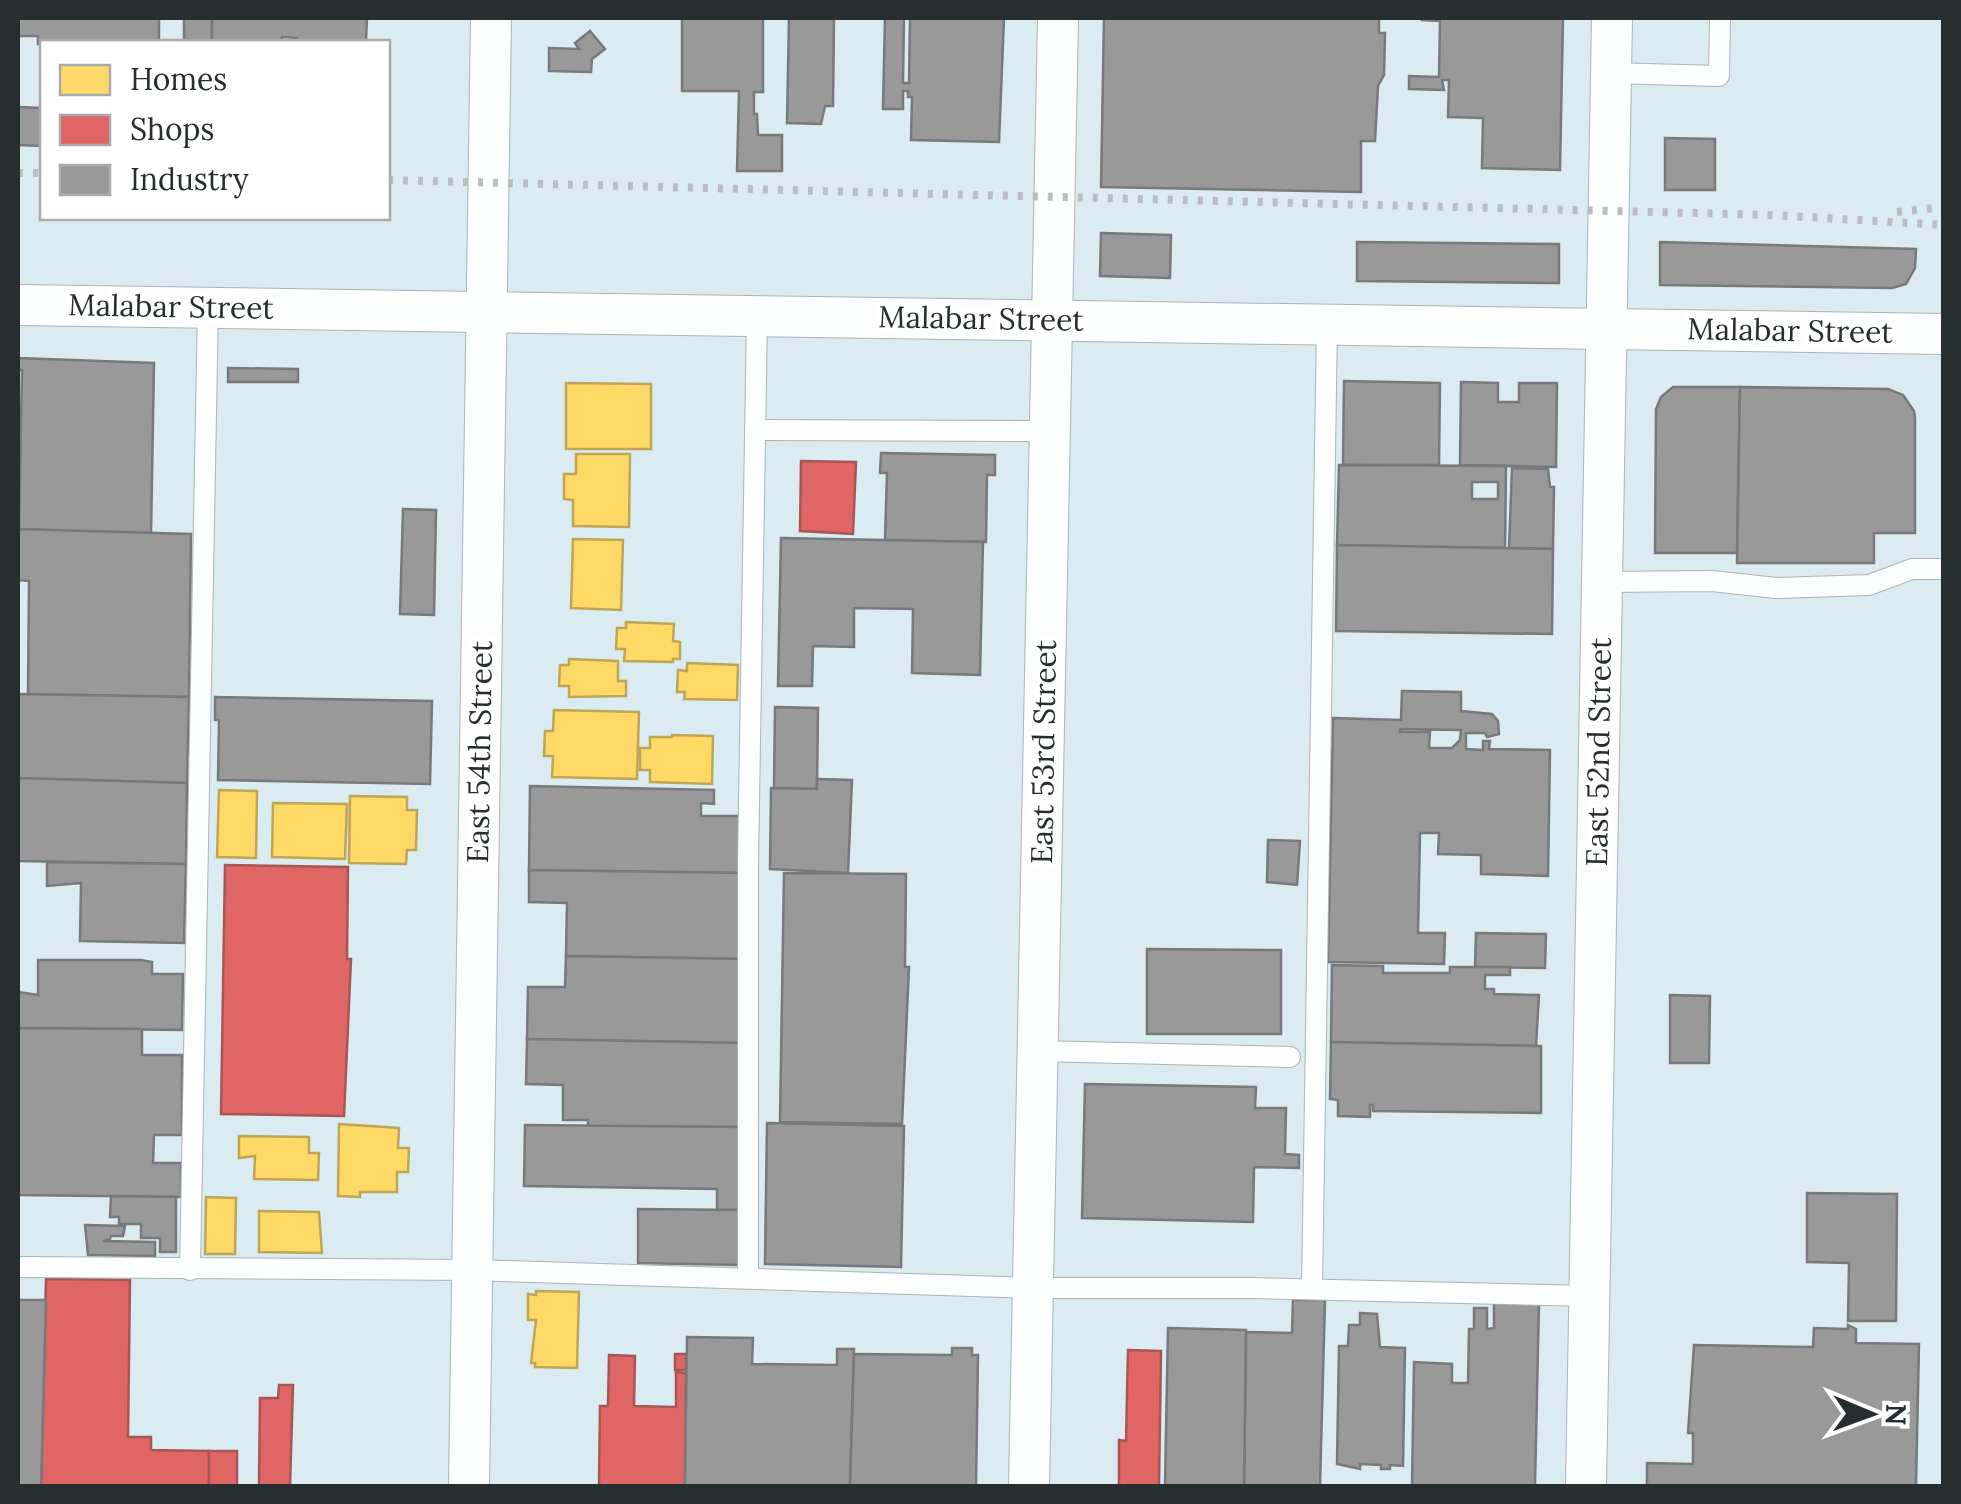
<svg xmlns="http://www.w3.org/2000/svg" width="1961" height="1504" font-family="Lora,serif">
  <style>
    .built { fill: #daebf2; fill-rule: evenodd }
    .homes { fill: #ffd966; stroke: #bea656; stroke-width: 2.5 }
    .shops { fill: #e06666; stroke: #a85556; stroke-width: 2.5 }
    .industry { fill: #999; stroke: #77797a; stroke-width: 2.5; fill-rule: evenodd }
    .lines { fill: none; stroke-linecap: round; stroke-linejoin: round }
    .lane-casing { stroke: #adb4b6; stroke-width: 22 }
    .street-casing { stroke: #adb4b6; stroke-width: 42 }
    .lane { stroke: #fcfefe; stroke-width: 20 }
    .street { stroke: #fcfefe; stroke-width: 40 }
    .rail { stroke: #bbbebe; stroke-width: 8; stroke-dasharray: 5 10; stroke-linecap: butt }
    .labels { text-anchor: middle; stroke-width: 10; stroke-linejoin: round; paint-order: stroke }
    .street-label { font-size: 30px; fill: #272e30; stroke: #fff }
  </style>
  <rect width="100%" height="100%" fill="#edf6f9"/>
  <path class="built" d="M18,18H1943V1486H18ZM42,42H388V218H42Z"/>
  <g class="homes">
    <path d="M566,383L651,384V449H566Z"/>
    <path d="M576,454H630L629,527L573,526V500L564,499V474H576Z"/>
    <path d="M573,539L623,540L621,610L571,608Z"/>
    <path d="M626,622L674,624L673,641L680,642V659H673V662L624,661L625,649H616L617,628H626Z"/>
    <path d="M569,659L618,661V681H626V696L569,697V686H559L560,665H569Z"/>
    <path d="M687,663L738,665L737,700L684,699L685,692H677L678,670L687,671Z"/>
    <path d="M554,710L639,712L637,779L552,777L553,756H544L545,731H553Z"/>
    <path d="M672,735L713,736L712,784L650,782V770H640V748H650V737H672Z"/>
    <path d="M219,790L257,791L256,858L217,857Z"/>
    <path d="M350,796L407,797V810H417L416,850H407L406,864L349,863Z"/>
    <path d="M273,803L347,804L345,859L272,857Z"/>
    <path d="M339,1124L399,1128L398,1148H409L408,1172H397V1192H360V1197L338,1196Z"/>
    <path d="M239,1136L309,1137V1153H319L318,1180L254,1179L255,1156L239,1158Z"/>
    <path d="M206,1197L236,1198L235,1254H205Z"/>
    <path d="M259,1211L319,1212L322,1253L259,1252Z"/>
    <path d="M536,1291L579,1292L577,1368L535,1367V1363H531L536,1320H528V1294L536,1295Z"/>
  </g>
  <g class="shops">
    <path d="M801,461L856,462L853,534L800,531Z"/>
    <path d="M225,865L348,867L347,959H351L344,1116L221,1114Z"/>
    <path d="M46,1279L130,1280L128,1437H151V1450L209,1451V1486H41Z"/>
    <path d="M1128,1350L1161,1351L1159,1486H1119V1440L1126,1441Z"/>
    <rect x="675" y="1354" width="11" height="16"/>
    <path d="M609,1355L635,1356L634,1406L676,1407V1372L686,1373L685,1486H599L600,1406H608Z"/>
    <path d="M279,1385H293L290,1486H259L260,1398H278Z"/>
    <rect x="209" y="1451" width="28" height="35"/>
  </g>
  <g class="industry">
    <path d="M18,18H159V42L38,44V36H18Z"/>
    <rect x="184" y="18" width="28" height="24"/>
    <path d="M212,18H367L366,40L297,42V38L282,37L281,42H212Z"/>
    <path d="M682,18H763V92H754V114H757L758,135H782V171H737L739,91H682Z"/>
    <path d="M789,18H834L833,106H825L821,124L787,123Z"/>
    <path d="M885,18H904L903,83H909L910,18H1004L999,142L911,140L912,97H908V91H903V109H883Z"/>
    <path d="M1104,18H1379V33H1385L1384,75L1378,86L1375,141H1361V192L1101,187Z"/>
    <path d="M1422,18H1563L1560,170L1482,168L1483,118L1448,117L1449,80H1442L1444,90L1409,89V76L1439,77L1440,21L1422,20Z"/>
    <path d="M590,31L605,49L592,59L591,72L549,71V48L579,49L575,43Z"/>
    <path d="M18,107L42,108V146L18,145Z"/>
    <path d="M1665,138L1715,139V190H1665Z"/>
    <path d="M1101,233L1171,235L1170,278L1100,276Z"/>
    <path d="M1357,242L1559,244V283L1357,281Z"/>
    <path d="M1660,242L1916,249L1915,268L1906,284L1892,288L1660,285Z"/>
    <path d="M18,358L154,363L151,534L19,529L22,370H18Z"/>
    <path d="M228,368L298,369V382H228Z"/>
    <path d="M1344,381L1440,383L1439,465H1343Z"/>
    <path d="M1461,382L1498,383V402H1519V383H1557L1556,467L1460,465Z"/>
    <path d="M1673,387H1740L1737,553H1655L1656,409L1661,397Z"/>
    <path d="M1740,387L1888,389L1903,395L1914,411L1915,418V533H1874V563H1737Z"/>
    <path d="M881,453L995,455V475H987L986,542L885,540L887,473H880Z"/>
    <path d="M1339,465L1506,466L1505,548L1337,545ZM1472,482H1498V499H1472Z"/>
    <path d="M1512,468L1548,469L1550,487H1554L1553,549L1509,548Z"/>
    <path d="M403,509L436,510L434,615L400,614Z"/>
    <path d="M18,529L191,534L189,697L28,694L29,581L18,580Z"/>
    <path d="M781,538L983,542L980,675L912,673L913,609L854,608V647L813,646L812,686H778Z"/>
    <path d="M1337,545L1553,549L1552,634L1336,631Z"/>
    <path d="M1402,691L1461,692V711L1492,714L1498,721L1499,734L1487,737L1485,733H1466V749L1483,750V741H1490L1489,749L1550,750L1548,876L1481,874V855L1438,854L1439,833H1420L1418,933H1445L1444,964L1328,962L1333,718L1401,720ZM1400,729L1461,730L1460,740L1452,748H1429L1430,732H1400Z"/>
    <path d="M18,694L189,697L187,783L18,778Z"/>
    <path d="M215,697L432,701L430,784L218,780L219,720H215Z"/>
    <path d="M775,707L818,708L817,789L774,788Z"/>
    <path d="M18,778L187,783L186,864L18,861Z"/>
    <path d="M817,779L852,780L848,873L770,869L771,788L817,789Z"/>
    <path d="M530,786L714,790V804L701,803V816H746V873L529,870Z"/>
    <path d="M1268,840L1300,841L1297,885L1267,882Z"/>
    <path d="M47,862L186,864L184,943L80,941L81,883L47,886Z"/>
    <path d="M529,870L746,873L744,959L566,956L567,903L529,902Z"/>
    <path d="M784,873L906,874L905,967H909L902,1124L780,1122Z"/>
    <path d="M1476,933L1546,934L1545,968L1475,967Z"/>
    <path d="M1147,949L1281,950V1034H1147Z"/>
    <path d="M566,956L744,959L743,1043L527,1039L528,987H565Z"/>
    <path d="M38,960H141L152,962V974H183L182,1030L18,1028V992L38,995Z"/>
    <path d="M1332,965L1383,966V973H1450V967H1510V975H1485V989H1494V994L1539,995L1536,1046L1331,1042Z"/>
    <path d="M1670,995L1710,996L1709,1063H1670Z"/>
    <path d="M18,1028L142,1029V1055H182V1135H154L153,1163H181V1197L18,1195Z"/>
    <path d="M527,1039L743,1043L741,1127L588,1126V1120H563V1085L526,1084Z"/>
    <path d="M1331,1042L1541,1046V1113L1373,1111V1105H1370V1117L1338,1116V1100L1330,1099Z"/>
    <path d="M1085,1084L1256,1087L1255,1108H1286L1285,1154L1299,1155V1168L1254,1167L1253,1222L1082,1218Z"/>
    <path d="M767,1123L904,1126L901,1267L765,1264Z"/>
    <path d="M525,1125L741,1127L739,1210H717V1189L524,1186Z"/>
    <path d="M1807,1193L1897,1194L1896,1321H1848L1849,1263L1807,1262Z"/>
    <path d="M111,1196L176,1197V1252H160V1238H141V1224H119V1217H110Z"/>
    <path d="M638,1209L739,1210L738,1265L638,1263Z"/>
    <path d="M85,1225L125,1226L123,1236H111L110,1239L103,1241L155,1242V1256L88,1255Z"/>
    <path d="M18,1300H46L41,1486H18Z"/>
    <path d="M1293,1300H1325L1320,1486H1244L1246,1332L1292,1333Z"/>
    <path d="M1494,1301L1539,1302L1535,1486H1412L1414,1362L1452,1364V1383H1468L1469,1329H1474V1308H1487V1329L1494,1328Z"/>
    <path d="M1360,1313L1377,1314L1380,1347L1405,1348L1403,1466L1390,1465V1469H1381V1465L1360,1464V1469L1337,1464L1339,1346H1348L1349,1325H1360Z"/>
    <path d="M1848,1325L1856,1329V1343L1919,1344L1916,1486H1647V1463L1693,1464V1433H1688L1694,1345L1813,1347L1814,1328L1848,1329Z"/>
    <path d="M1168,1328L1246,1330L1244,1486H1165Z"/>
    <path d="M687,1337L753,1338L752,1364L837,1365V1349H854L850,1486H685Z"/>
    <path d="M952,1348H972V1355H978L976,1486H850L854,1354L952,1355Z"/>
  </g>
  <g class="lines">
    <g class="lane-casing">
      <g id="lane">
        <path d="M1611,73L1719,76L1720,18"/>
        <path d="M755,430L1050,431"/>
        <path d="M1602,582L1712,581L1776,588L1869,585L1912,569H1944"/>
        <path d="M1037,1051L1290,1057"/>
        <path d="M18,1267L473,1270L1033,1288H1252L1590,1296"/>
        <path d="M190,1270L208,307"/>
        <path d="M748,1277V864L757,316"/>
        <path d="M1312,1289L1327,324"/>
      </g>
    </g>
    <g class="street-casing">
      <g id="street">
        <path d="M18,305L1944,334"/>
        <path d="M469,1486L491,18"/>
        <path d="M1029,1486L1058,18"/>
        <path d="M1586,1486L1612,18"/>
      </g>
    </g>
    <use href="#lane" class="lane"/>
    <use href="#street" class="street"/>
    <g class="rail">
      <path d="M18,173H42"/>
      <path d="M388,180L1772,215L1944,225"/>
      <path d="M1897,212L1944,207"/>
    </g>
  </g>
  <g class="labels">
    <g class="street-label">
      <text transform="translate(171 307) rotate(1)" y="10">Malabar Street</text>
      <text transform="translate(981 319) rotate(1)" y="10">Malabar Street</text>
      <text transform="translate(1790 331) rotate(1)" y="10">Malabar Street</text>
      <text transform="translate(480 752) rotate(-89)" y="10">East 54th Street</text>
      <text transform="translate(1044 752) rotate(-89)" y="10">East 53rd Street</text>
      <text transform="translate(1599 752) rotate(-89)" y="10">East 52nd Street</text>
    </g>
  </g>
  <rect width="1961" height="1504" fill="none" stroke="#272e30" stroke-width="40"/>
  <rect x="40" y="40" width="350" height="180" fill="#ffffff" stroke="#a9abac" stroke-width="2.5"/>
  <rect x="60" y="65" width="50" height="30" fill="#ffd966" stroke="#a9abac" stroke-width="2.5"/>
  <text x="130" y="90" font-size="30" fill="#272e30">Homes</text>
  <rect x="60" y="115" width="50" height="30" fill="#e06666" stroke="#a9abac" stroke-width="2.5"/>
  <text x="130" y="140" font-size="30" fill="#272e30">Shops</text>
  <rect x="60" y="165" width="50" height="30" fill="#999999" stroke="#a9abac" stroke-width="2.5"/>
  <text x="130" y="190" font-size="30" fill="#272e30">Industry</text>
  <g transform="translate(1871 1414) rotate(91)" stroke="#ffffff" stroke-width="8" paint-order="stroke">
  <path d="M0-8L18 38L0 25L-18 38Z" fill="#272e30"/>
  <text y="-15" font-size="28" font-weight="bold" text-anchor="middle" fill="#272e30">N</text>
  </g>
</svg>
